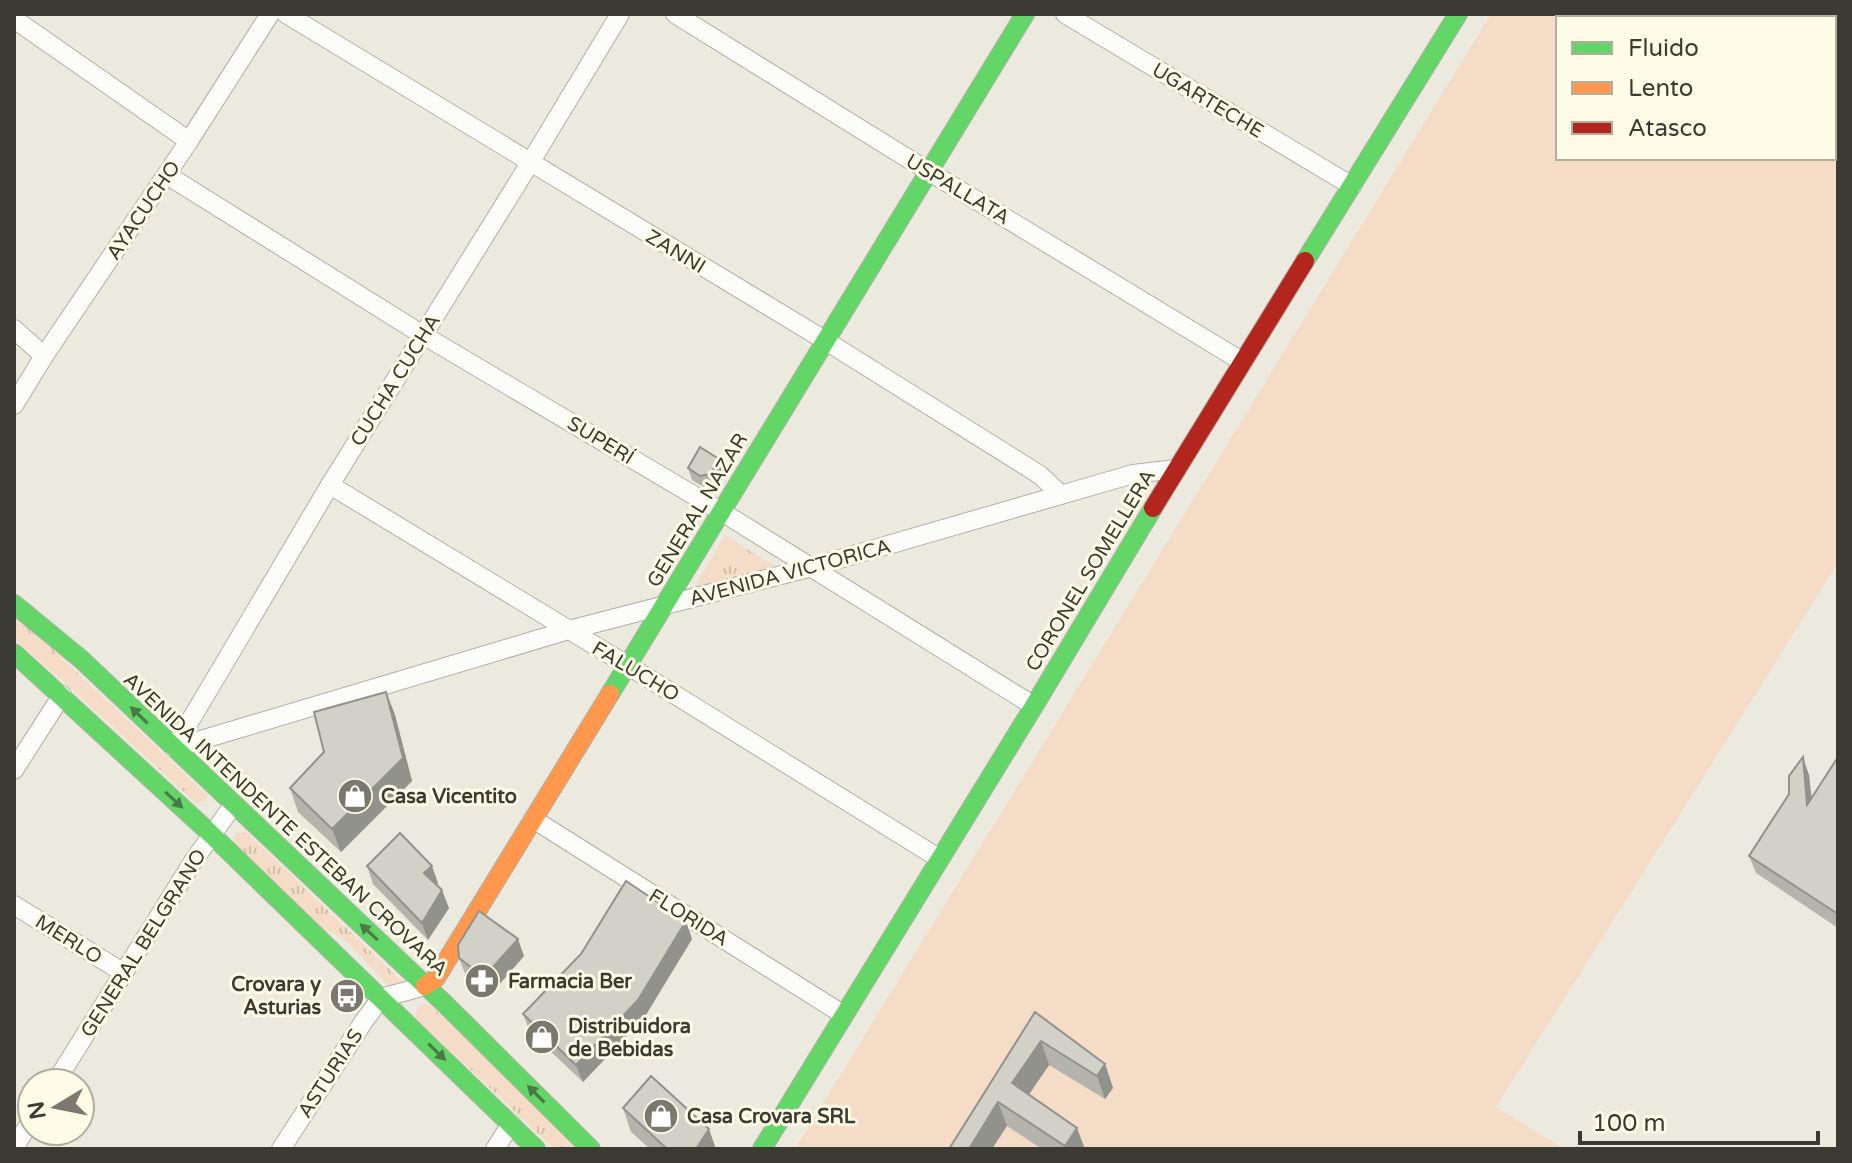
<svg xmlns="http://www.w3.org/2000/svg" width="1852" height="1163" font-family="'Varela Round',sans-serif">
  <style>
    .grass { fill: #f4dcc7; fill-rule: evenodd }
    .park { fill: url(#park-tufts) }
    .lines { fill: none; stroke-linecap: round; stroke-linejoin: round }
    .street-casing { stroke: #b0afa6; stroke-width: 20 }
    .fast-casing { stroke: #b0afa6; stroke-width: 20 }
    .slow-casing { stroke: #b0afa6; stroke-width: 20 }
    .jam-casing { stroke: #b0afa6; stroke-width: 20 }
    .street { stroke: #fcfcfa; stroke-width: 18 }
    .fast { stroke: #63d668; stroke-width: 18 }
    .slow { stroke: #ff974d; stroke-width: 18 }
    .jam { stroke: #b3261e; stroke-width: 18 }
    .wall { fill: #b4b4ac }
    .shaded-wall { fill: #92928c }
    .building { fill: #d1d1c8; stroke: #92928c; stroke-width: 2 }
    .oneway { fill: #4c7948 }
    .labels { text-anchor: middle; stroke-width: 6; stroke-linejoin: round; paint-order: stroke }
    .street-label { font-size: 20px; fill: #3c3b33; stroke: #fefbe7 }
    .poi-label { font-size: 20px; font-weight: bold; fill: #3c3b33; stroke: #fefbe7; text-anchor: start }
  </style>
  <defs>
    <pattern id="park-tufts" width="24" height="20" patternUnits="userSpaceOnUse" patternTransform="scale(2)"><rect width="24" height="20" fill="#f4dcc7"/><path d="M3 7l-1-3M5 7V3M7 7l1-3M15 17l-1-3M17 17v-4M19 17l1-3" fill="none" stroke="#d2beab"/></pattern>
  </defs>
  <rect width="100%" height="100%" fill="#eceadf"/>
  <path class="grass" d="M1491,14H1838V563L1496,1107L1564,1149H795ZM1558,18H1834V158H1558Z"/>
  <g class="park">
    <path d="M725,535L774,566L694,589Z"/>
    <path d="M14,613L208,796L205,801L197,804L67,685L14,639Z"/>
    <path d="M246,832L404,983L395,988L388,985L345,940L321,928L234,843L235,834Z"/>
    <path d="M424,1004L430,1005L582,1149H554L417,1019L415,1013L418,1007Z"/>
  </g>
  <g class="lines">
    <g class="street-casing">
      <g id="street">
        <path d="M286,14L826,341L1040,475L1061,495"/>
        <path d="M675,14L928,171L1243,362"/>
        <path d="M1065,14L1352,186"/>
        <path d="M14,19L189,141"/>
        <path d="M167,175L423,335L722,512L1034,706"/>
        <path d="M14,329L44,356"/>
        <path d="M14,405L44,356L189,141L270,14"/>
        <path d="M330,485L627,665L940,859"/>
        <path d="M174,748L569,630L812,567L1133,474L1176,469"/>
        <path d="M174,748L330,485L530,163L620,14"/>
        <path d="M14,770L62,695"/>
        <path d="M533,819L844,1015"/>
        <path d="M14,905L124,973"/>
        <path d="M55,1083L194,860L234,804"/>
        <path d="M14,1148L32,1119"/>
        <path d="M281,1149L364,1021L381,998L425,986"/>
        <path d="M495,1149L511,1124"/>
      </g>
    </g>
    <g class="fast-casing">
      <g id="fast">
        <path d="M1305,261L1458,14"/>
        <path d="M14,604L82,660L446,1005L591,1149"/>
        <path d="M14,653L212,835L536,1149"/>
        <path d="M610,694L1025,14"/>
        <path d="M762,1149L1034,706L1153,508"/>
      </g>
    </g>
    <g class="slow-casing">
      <path id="slow" d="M425,986L436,978L610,694"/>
    </g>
    <g class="jam-casing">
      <path id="jam" d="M1153,508L1305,261"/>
    </g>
    <use href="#street" class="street"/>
    <use href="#fast" class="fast"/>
    <use href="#slow" class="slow"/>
    <use href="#jam" class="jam"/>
  </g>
  <g class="wall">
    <path d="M719,459L723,471L714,486L704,487L692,480L688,468Z"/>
    <path d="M386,692L395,715L412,781L341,852L298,812L290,788Z"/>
    <path d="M1838,757V928L1756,873L1749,856L1809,775L1812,799Z"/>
    <path d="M367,866L438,883L437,885L449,908L428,940L373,884Z"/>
    <path d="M692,939L644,1018L583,1082L530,1032L523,1014Z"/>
    <path d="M524,956L490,995L466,976L459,958Z"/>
    <path d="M1035,1012L1105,1064L1113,1088L1105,1099L1049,1065L1029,1095L1085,1149H1042L1007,1126L949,1149Z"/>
    <path d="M623,1108L716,1149H650L631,1132Z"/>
  </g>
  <g class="shaded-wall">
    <path d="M719,459L723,471L714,486L710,474Z"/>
    <path d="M386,692L395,715L412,781L341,852L332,829Z"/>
    <path d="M1803,757L1809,775L1814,823L1807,805Z"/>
    <path d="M432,866L438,883L431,891L424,873Z"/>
    <path d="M442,890L449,908L428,940L422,923Z"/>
    <path d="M686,921L692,939L644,1018L583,1082L576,1065Z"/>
    <path d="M518,939L524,956L490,995L484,977Z"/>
    <path d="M1041,1041L1049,1065L1020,1107L1012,1083Z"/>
    <path d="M1105,1064L1113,1088L1105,1099L1097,1076Z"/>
    <path d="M998,1102L1007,1126L992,1149H969Z"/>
    <path d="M1077,1128L1085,1149H1066L1065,1146Z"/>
    <path d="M709,1129L716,1149H696Z"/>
  </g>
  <g class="building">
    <path d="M700,447L719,459L710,474L700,476L688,468Z"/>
    <path d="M386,692L403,758L332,829L290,788L324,752L314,712Z"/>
    <path d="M1803,757L1807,805L1838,757V914L1749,856L1789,794V776Z"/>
    <path d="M400,833L432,866L424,873L442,890L422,923L367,866Z"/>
    <path d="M626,881L686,921L638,1000L576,1065L523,1014L581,954Z"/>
    <path d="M479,911L518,939L484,977L459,958L458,945Z"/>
    <path d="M1035,1012L1105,1064L1097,1076L1041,1041L1012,1083L1077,1128L1065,1146L998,1102L969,1149H949Z"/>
    <path d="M651,1076L709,1129L696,1149H667L623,1108Z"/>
  </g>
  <defs><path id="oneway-solid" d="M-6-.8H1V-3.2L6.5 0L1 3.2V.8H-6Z" transform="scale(2)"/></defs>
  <g class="oneway">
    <use href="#oneway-solid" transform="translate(139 715) rotate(-136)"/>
    <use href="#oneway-solid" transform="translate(174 800) rotate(43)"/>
    <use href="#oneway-solid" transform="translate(369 932) rotate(-137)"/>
    <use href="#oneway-solid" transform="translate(437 1052) rotate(44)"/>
    <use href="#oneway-solid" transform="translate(536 1094) rotate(-135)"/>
  </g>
  <defs>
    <g id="shop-disc" transform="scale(1.8)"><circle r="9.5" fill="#7a786f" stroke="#fefbe7"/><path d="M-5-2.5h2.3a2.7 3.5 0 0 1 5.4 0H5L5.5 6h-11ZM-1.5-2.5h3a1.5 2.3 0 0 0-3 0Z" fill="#fff"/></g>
    <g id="pharmacy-disc" transform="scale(1.8)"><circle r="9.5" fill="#7a786f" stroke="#fefbe7"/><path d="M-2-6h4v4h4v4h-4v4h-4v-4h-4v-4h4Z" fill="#fff"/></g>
    <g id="bus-disc" transform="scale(1.8)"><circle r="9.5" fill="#7a786f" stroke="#fefbe7"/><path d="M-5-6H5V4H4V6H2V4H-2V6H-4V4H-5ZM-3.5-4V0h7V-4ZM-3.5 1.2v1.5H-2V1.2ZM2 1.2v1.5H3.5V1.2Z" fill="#fff"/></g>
  </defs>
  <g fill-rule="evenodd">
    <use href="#shop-disc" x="355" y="796"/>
    <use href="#pharmacy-disc" x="482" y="981"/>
    <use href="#bus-disc" x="347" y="996"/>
    <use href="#shop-disc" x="542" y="1037"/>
    <use href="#shop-disc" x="661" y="1116"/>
  </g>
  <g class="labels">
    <g class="street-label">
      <text transform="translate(1208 100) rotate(31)" y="7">UGARTECHE</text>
      <text transform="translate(958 189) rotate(31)" y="7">USPALLATA</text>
      <text transform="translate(143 210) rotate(-56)" y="7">AYACUCHO</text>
      <text transform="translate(676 251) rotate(31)" y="7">ZANNI</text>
      <text transform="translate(395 380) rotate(-58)" y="7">CUCHA CUCHA</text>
      <text transform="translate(601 440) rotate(31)" y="7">SUPERÍ</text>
      <text transform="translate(697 510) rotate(-59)" y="7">GENERAL NAZAR</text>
      <text transform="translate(1090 570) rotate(-59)" y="7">CORONEL SOMELLERA</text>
      <text transform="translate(790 572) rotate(-15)" y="7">AVENIDA VICTORICA</text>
      <text transform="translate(636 671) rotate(31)" y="7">FALUCHO</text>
      <text transform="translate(286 824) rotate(43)" y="7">AVENIDA INTENDENTE ESTEBAN CROVARA</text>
      <text transform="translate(689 917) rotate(32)" y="7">FLORIDA</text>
      <text transform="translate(69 939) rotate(32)" y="7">MERLO</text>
      <text transform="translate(143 943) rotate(-58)" y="7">GENERAL BELGRANO</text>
      <text transform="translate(330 1073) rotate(-57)" y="7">ASTURIAS</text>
    </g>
    <g class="poi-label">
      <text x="381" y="803">Casa Vicentito</text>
      <text x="508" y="988">Farmacia Ber</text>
      <text x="321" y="991" text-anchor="end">Crovara y<tspan x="321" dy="23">Asturias</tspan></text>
      <text x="568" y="1033">Distribuidora<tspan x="568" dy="23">de Bebidas</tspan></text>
      <text x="687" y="1123">Casa Crovara SRL</text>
    </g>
  </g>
  <rect width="1852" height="1163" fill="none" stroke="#3c3b33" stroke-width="32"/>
  <rect x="1556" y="16" width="280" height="144" fill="#fefbe7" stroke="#b0ae9f" stroke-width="2"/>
  <rect x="1572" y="42" width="40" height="12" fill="#63d668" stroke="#b0ae9f" stroke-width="2"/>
  <text x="1628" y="56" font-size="24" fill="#3c3b33">Fluido</text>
  <rect x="1572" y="82" width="40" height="12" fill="#ff974d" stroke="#b0ae9f" stroke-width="2"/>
  <text x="1628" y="96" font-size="24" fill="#3c3b33">Lento</text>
  <rect x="1572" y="122" width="40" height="12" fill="#b3261e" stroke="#b0ae9f" stroke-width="2"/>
  <text x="1628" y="136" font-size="24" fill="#3c3b33">Atasco</text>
  <g transform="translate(56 1107) rotate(260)"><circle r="38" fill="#fefbe7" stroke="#b0ae9f" stroke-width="2"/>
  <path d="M0-6L14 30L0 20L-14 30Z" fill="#7a786f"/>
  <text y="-12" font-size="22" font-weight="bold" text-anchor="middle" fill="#3c3b33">N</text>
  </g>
  <path d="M1580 1131v12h238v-12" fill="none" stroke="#3c3b33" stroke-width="4"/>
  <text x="1592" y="1131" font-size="24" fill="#3c3b33" stroke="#fefbe7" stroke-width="6" paint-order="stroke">100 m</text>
</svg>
